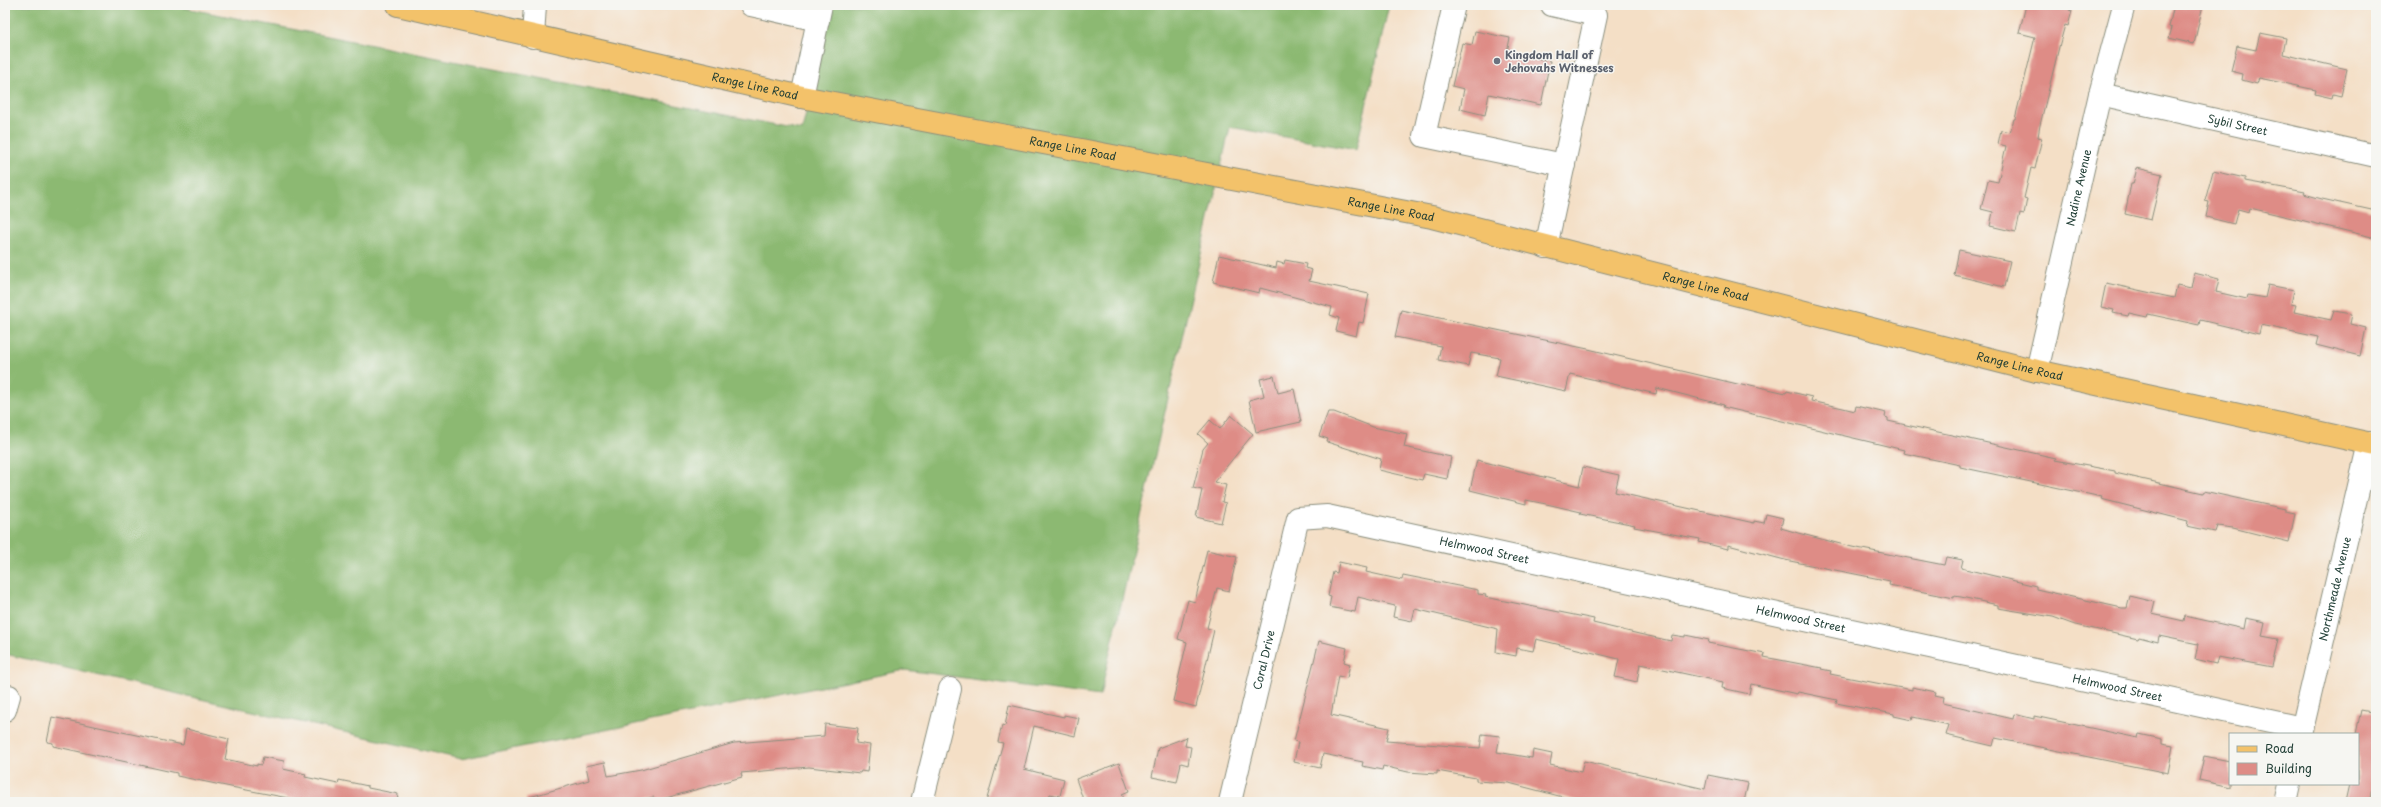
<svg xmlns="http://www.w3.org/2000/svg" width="2381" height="807" font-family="'Playpen Sans',sans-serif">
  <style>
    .forest { fill: #8cb972; stroke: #567b53 }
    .building { fill: #de8c86 }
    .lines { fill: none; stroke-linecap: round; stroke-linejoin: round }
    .minor-casing { stroke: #8a8e7d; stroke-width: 24 }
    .major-casing { stroke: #8a8e7d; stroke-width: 24 }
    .minor { stroke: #fff; stroke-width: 22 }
    .major { stroke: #f3c26a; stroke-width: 22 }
    .worship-dot { fill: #6b7280; stroke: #f6f6f2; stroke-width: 1.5 }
    .labels { text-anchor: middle; stroke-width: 3; stroke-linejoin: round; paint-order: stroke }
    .worship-label { font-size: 11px; font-weight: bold; fill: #5b616d; stroke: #f6f6f2; text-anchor: start }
    .street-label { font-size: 11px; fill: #1f3d34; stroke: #f6f6f2 }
  </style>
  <rect width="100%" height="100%" fill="#f6f6f2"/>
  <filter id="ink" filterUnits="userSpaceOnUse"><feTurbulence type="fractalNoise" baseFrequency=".025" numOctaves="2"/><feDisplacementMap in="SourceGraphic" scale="8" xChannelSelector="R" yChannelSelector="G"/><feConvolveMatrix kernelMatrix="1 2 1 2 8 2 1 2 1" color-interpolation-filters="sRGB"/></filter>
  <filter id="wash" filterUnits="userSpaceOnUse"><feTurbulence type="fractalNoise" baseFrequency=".012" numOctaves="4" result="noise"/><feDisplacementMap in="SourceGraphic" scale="16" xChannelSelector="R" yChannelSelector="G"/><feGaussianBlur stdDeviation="0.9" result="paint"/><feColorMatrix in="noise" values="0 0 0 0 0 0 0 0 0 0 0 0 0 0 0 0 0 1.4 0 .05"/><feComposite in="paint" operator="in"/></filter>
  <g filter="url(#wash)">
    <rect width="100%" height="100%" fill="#f4dfc6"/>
    <path class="forest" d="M5,5H170L802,130L832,5H1389L1356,150L1230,127L1100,696L905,670L461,759L5,654Z"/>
    <g id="blocks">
      <g class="building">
        <path d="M2026,5H2071L2069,10L2072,11L2068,26L2065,25L2060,43L2040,125L2038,137L2042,138L2035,169L2031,168L2024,198L2027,199L2024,214L2020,213L2016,232L1990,226L1993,212L1981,209L1988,180L1998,182L2006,146L1998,144L2001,130L2010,132L2014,119H2015L2035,37L2019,33Z"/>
        <path d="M2174,5H2203L2194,44L2169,38L2172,28L2169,27Z"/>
        <path d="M1475,31L1510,38L1507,52L1550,61L1541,105L1489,94L1485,115L1460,109L1464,89L1452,86L1462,43L1472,45Z"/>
        <path d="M2260,33L2286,38L2283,54L2347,69L2341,96L2333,94L2332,98L2315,94L2316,90L2259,78L2257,84L2242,80L2243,74L2231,71L2237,46L2256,50Z"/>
        <path d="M2137,168L2162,174L2151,220L2125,214L2131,184H2133Z"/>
        <path d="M2213,171L2245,178V181L2305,192L2304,194L2322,199L2376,211V238L2250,208L2249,212L2238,209L2234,224L2206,217L2209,202L2205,201Z"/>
        <path d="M1959,250L2010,261L2004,287L1954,275Z"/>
        <path d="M1219,255L1276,268L1277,262L1284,264L1285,260L1306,264L1305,268L1312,270L1309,281L1369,294L1363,323L1359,322L1356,336L1336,331L1339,318L1330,315L1332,307L1260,288L1259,293L1213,282Z"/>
        <path d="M2194,273L2219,279L2216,292L2247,299L2248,295L2265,298L2268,285L2294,290L2291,304L2296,305L2294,312L2331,320L2334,311L2352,314L2350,324L2366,328L2360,356L2316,345L2318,337L2261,325L2259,334L2200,320L2199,325L2148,314L2147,317L2129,313L2128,316L2113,313L2114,310L2101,307L2106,283L2174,298L2177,285L2191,288Z"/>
        <path d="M1401,310L1588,349L1746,386V384L1786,393L1787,391L1812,397L1811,401L1843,408L1855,411L1856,406L1886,413L1885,417L1888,418V421L2056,458L2055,460L2115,471V473L2124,475L2203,493L2204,491L2285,509V512L2295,514L2289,542L2233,528L2217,526L2215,532L2187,526L2188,521L2101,499L2102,497L1960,467V465L1903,453L1904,450L1723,407L1724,405L1657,388L1656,394L1570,374L1566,391L1496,376L1500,358L1471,353L1468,366L1438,360L1441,346L1395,337Z"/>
        <path d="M1274,376L1278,393L1294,389L1301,422L1256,432L1249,400L1264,396L1260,379Z"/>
        <path d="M1328,412H1334L1373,427L1407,434L1404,447L1451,457L1447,479L1424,474L1422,480L1379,470L1381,459L1327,442L1328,439L1319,436Z"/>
        <path d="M1231,415L1253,434L1214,482L1226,485L1222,502L1226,503L1221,523L1196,517L1202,490L1193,488L1203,449L1208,443L1198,434L1210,420L1220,429Z"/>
        <path d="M1477,460L1579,486L1583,467L1619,475L1615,492L1754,523V521L1764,523L1766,514L1783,518L1781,528L1798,533L1852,547L1944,565L1946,557L1963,560L1961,568L2036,586V589L2122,608H2127L2130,596L2155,602L2152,614L2184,621L2185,616L2244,629L2246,618L2265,622L2262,636L2278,639L2272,667L2218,657L2216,664L2195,659L2198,644L2159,636L2158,642L2139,637L2138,639L2072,624L2053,617L1998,608V605L1961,597L1954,596V598L1889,585L1890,581L1785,560L1728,545V549L1699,542L1700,539L1634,527L1635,525L1580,514L1581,512L1551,505L1526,500V504L1470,490Z"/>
        <path d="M1207,550L1237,557L1229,591L1217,588L1207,628L1214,630L1196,707L1173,701L1187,642L1178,639L1188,600L1195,602Z"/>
        <path d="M1339,562L1367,568L1366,572L1402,580L1403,575L1478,590V594L1486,595L1485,597L1594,619L1593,623L1639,634L1671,641L1672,635L1685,637V635L1709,640L1708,643L1765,654L1764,657L1822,668L1821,669L1831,671L1830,674L1912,690V687L1936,692L1935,695L1944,697L1943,703L2013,719L2014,714L2034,719V716L2138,738L2139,734L2162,739V744L2173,746L2168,773L1995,738L1993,746L1946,735L1949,725L1913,717L1912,720L1894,716V714L1836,703L1837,700L1798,692L1797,694L1751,684L1749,694L1722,688L1723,682L1640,664L1637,682L1615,677L1619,659L1536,639L1533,651L1517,648L1516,656L1496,652L1498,629L1415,609L1412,621L1393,617L1395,606L1358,597L1355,612L1329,607L1331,597L1328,596L1333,572L1337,573Z"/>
        <path d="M1319,641L1347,648L1344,662L1350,664L1347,678L1338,676L1331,715L1389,728L1386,741L1480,748L1482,734L1500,736L1497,752L1532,758L1533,750L1552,754L1550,765L1581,772L1584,761L1705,789L1708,775L1748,783L1744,802H1582L1509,783L1476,781V778L1437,771V774L1408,772L1383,766L1382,770L1362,766L1363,762L1323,754L1320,768L1294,762L1298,742L1294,741Z"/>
        <path d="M1009,705L1064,717V715L1079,718L1075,736L1034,726L1024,769L1064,779L1060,796L1050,794L1048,802H986L1003,743L998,742L1002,725L1005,726Z"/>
        <path d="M2361,710L2376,713V777L2370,802H2345L2349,784H2358V734H2356Z"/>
        <path d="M52,717L183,745L186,729L229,739L225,759L257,766V764L261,765L263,757L284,761L283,769L306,774L305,777L338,784L339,780L368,786V788L398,794L397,802H309L231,787L177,776V773L53,746V743L47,742Z"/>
        <path d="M825,724L858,728L856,743L870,745L867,772L861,771L860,773L809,767L741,773L742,777L655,801L654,797L629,802H527L526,798L589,780L586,766L605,762L608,776L641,770L734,743L824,736Z"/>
        <path d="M1187,737L1185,746L1191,747L1188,765L1181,763L1177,782L1152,777L1158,748Z"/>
        <path d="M2204,756L2230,761V787L2199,780Z"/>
        <path d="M1119,763L1129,791L1122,794L1124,799L1116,802H1084L1076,779Z"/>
      </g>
    </g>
  </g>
  <g filter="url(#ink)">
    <use href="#blocks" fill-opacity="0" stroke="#8a8e7d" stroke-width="1"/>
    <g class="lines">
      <g class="minor-casing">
        <g id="minor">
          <path d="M751,5L818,20"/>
          <path d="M1454,5L1424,136L1564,165"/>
          <path d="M533,37L535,5"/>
          <path id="s1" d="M2100,94L2376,156"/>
          <path d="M802,97L821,5"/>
          <path d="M1546,247L1596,15L1552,5"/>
          <path id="s2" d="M2037,371L2100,94L2124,5"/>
          <path d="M5,710L9,696"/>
          <path id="s3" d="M2301,734L2369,443"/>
          <path d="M922,802L950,689"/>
          <path id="s4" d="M1230,802L1298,518L1327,516L2302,728"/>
          <path d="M2285,802L2289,784"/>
        </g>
      </g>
      <g class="major-casing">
        <g id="major">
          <path id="s5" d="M398,5L802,97L1432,217L2037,371L2376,445"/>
        </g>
      </g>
      <use href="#minor" class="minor"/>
      <use href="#major" class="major"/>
    </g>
  </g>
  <circle class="worship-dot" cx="1497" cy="61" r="4"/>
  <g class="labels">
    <g class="worship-label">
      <text x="1505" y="59">Kingdom Hall of<tspan x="1505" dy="13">Jehovahs Witnesses</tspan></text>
    </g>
    <g class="street-label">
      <text dy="4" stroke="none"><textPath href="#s5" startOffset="366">Range Line Road</textPath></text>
      <text dy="4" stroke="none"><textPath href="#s1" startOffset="141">Sybil Street</textPath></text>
      <text dy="4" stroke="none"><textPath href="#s5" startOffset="690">Range Line Road</textPath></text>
      <text dy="4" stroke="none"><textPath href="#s2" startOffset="188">Nadine Avenue</textPath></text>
      <text dy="4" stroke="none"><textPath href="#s5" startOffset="1014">Range Line Road</textPath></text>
      <text dy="4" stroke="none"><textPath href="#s5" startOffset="1338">Range Line Road</textPath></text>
      <text dy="4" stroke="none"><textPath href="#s5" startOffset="1662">Range Line Road</textPath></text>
      <text dy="4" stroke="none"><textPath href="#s4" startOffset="482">Helmwood Street</textPath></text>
      <text dy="4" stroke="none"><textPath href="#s3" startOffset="149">Northmeade Avenue</textPath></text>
      <text dy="4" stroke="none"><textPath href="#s4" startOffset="806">Helmwood Street</textPath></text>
      <text dy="4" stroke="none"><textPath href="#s4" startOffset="146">Coral Drive</textPath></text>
      <text dy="4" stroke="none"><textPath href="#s4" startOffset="1130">Helmwood Street</textPath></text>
    </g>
  </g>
  <rect width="2381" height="807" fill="none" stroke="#f6f6f2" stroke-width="20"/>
  <rect x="2229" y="733" width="130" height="52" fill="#f6f6f2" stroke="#a0aca6"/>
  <rect x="2237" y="746" width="20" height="6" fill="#f3c26a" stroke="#a0aca6"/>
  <text x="2265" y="753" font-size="12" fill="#1f3d34">Road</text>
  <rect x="2237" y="763" width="20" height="12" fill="#de8c86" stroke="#a0aca6"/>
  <text x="2265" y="773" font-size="12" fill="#1f3d34">Building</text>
</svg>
